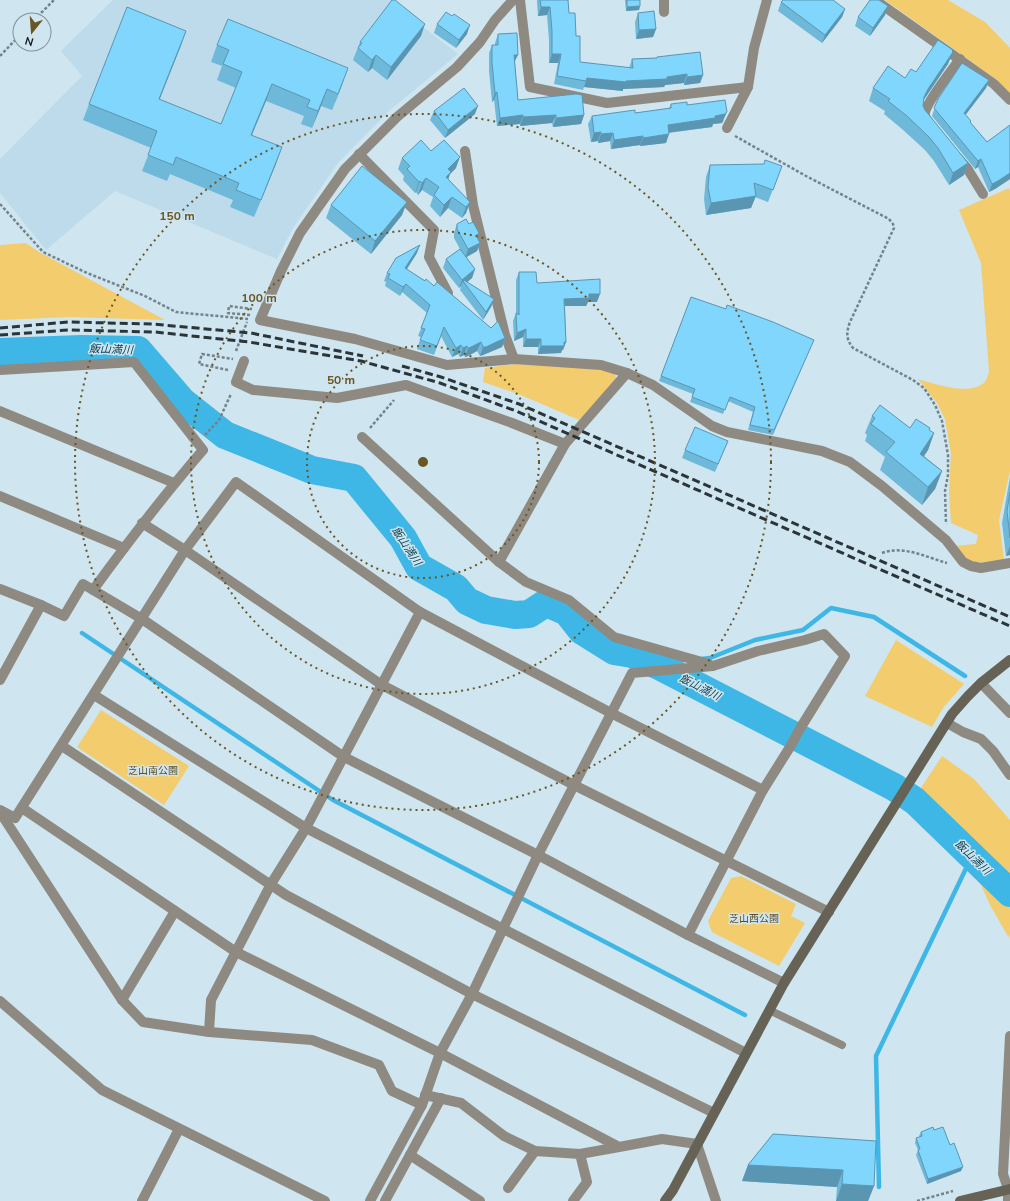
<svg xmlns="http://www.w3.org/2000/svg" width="1010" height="1201" font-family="'Nunito Sans','Noto Sans JP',sans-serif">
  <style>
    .built { fill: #bddbea }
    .green { fill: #f3cc6d }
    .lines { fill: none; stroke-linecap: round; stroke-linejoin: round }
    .stream { stroke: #3eb7e6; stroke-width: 4.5 }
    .river { stroke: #3eb7e6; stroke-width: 28 }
    .path { stroke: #74838b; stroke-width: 2.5; stroke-dasharray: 3 2; stroke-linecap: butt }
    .lane { stroke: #8e8a82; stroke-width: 8 }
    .street { stroke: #8e8a82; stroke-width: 10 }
    .secondary { stroke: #666256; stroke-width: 10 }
    .rail { stroke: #2b3439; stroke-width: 3; stroke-dasharray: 8 4; stroke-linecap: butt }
    .wall { fill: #6eb8da }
    .shaded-wall { fill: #5a96b1 }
    .building { fill: #80d6fd; stroke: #5a96b1 }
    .ring { fill: none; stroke: #6a5625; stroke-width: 2; stroke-dasharray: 2 4 }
    .labels { text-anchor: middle; stroke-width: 3; stroke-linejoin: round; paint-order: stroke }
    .park-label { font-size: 10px; fill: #5d4c24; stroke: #cfe5ef }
    .water-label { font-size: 11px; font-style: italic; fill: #0a3e52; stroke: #cfe5ef }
    .centre { fill: #6a5625; stroke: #cfe5ef; stroke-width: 2 }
    .ring-label { font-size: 12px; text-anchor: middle; font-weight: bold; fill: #6a5625; stroke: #cfe5ef; stroke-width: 3; stroke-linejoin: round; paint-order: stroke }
  </style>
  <rect width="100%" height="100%" fill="#cfe5ef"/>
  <path class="built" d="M113,0H392L391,2L458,54L390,110L338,163L293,228L277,259L115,191L46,250L0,193V159L82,76L61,51Z"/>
  <g class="green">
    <path d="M885,0H948L985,22L1010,48V93L997,80Z"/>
    <path d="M1009,188L1010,192V471L999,520L1004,560C993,562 979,565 968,560C963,558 958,550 954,546L976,544L978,535L951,523L949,492L951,454L945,419L937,403L918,379C936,384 967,396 984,383C987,380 988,375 989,371L981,263L959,210Z"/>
    <path d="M26,243L39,252L165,320L70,317L0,320V245Z"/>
    <path d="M516,364L601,369L615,373L616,380L579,420L521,395L483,382L485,368Z"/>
    <path d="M896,640L964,684L943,708L932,727L865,696Z"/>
    <path d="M101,710L189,766L164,805L77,747Z"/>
    <path d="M942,756L974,779L1010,820V879L919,791Z"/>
    <path d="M975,871L1010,905V933L1009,938L990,905Z"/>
    <path d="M741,876L796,904L791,916L805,923L779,966L712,932L708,921L731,878Z"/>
  </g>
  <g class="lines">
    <g class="stream">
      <path d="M82,633L333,800L745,1015"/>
      <path d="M701,659L710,658L755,640L803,630L831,608L874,617L965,676"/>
      <path d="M653,664L684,660"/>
      <path d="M879,1187L876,1056L972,856"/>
    </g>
    <path class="river" d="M0,352L81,349L138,350L182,401L225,435L312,470L354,478L403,538L419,567L456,588L467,601L486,610L515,615L529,614L546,603L567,612L582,631L614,651L632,654L661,667L894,787L915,801L1010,893"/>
    <g class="path">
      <path d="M34,20L54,0"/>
      <path d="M0,56L20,35"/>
      <path d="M735,136L806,176L889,219L893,224L894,228L850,322C846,333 846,339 853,348L913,380L924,388L935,405L942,421L948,455V475L945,491L946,524"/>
      <path d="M0,204L43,252L87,273L145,296L176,312L248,319"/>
      <path d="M250,315L228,313L229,306L252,309"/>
      <path d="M236,351L247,322"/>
      <path d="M228,370L199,364L202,354L233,359"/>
      <path d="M370,428L394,400"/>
      <path d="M205,435L219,420L231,394"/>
      <path d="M882,553C903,545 926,557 947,563"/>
      <path d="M917,1201L953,1191"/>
    </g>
    <path class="lane" d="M769,1010L842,1045"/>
    <g class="street">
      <path d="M513,0L495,20L480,42L457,67L397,117L345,169L300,233L281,271L260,320L355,339L447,365L514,359L601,365L627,373L653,385L712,426L727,432L822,451L850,462L882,486L946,540L963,562L971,566L981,568L1010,563"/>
      <path d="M520,0L530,87L607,103L748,87"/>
      <path d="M875,0L994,84L1010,100"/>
      <path d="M664,12V0"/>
      <path d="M929,123C926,119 924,116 925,112C928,100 952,70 960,59"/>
      <path d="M727,128L748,87L754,48L767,0"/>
      <path d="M465,151L473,205L505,335L514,359"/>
      <path d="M359,154L434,230L429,257L448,293"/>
      <path d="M958,158L967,168L983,194"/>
      <path d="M244,361L236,382L253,390L337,398L406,385L512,423L565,444"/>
      <path d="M0,370L134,362L203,450C164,495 128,542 93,590"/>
      <path d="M0,411L174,483"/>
      <path d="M362,437L499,562L526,582L569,600L614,637L709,664"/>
      <path d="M0,496L124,548"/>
      <path d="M142,523L185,550L382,685L574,785L829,912"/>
      <path d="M499,562L565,444L627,373"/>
      <path d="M0,589L41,605L64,616L83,584L142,619L344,757L538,855L688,935L784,983"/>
      <path d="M0,680L41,605"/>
      <path d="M981,683L1010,713"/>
      <path d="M94,695L306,828L746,1053"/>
      <path d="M947,723L963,732L981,739L993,751L1010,775"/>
      <path d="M62,746L286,895L472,994L714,1113"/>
      <path d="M22,808L236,952L440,1053L619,1147L662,1139L697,1144L716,1201"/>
      <path d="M0,810L15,818L185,550L236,482L420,612L611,713L763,790"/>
      <path d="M0,812L122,1000L143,1022L209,1032L312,1040L379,1065L392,1091L422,1105"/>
      <path d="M122,1000L175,911"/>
      <path d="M0,1001L102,1090L325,1201"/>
      <path d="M209,1032L211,1000L271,884L306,828L420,612"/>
      <path d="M425,1095L461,1103L504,1136L535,1151L580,1154L619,1147"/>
      <path d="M410,1155L480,1201"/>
      <path d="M508,1188L535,1151"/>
      <path d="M142,1201L179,1129"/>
      <path d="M370,1201L422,1105L440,1053L472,994L538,855L632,673L713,666L758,651L805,640L824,634L845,656L801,727L790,747L763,790L688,935"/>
      <path d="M385,1201L441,1098"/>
      <path d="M573,1201L587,1182L580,1154"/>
      <path d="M1008,1201V1189L1003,1174L1010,1036"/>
    </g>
    <g class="secondary">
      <path d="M665,1201L673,1190L784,983L952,714L968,696L981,683L1010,660"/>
      <path d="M960,1201L1010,1189"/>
    </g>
    <g class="rail">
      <path d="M0,328L68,322L152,324L251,333L363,356"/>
      <path d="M0,335L68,330L155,332L249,342L361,361L440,383L516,411L1010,626"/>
      <path d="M402,366L441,377L519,404L1010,617"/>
    </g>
  </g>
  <g class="wall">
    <path d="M537,0H568L569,13L576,36L580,62L629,68L632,59L656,58L657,57L703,75L700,83L684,85V83L665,85L664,87L623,89V91L584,87L583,90L554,84L558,63H549V40L547,15L538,16L537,2Z"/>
    <path d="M625,0H640L639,10L626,11Z"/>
    <path d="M781,2L845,9L842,17L822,43L778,11Z"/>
    <path d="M638,13L656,29L653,37L636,39L635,22Z"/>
    <path d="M885,15L870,36L855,26L858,17Z"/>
    <path d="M437,24L467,34L456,48L434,33Z"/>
    <path d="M186,31L180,48L159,100L221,124L236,88L217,80L222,66L211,62L217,45L342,85L332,110L321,106L312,128L301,124L304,116L266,101L252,135L276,164L254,217L230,207L233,200L170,174L167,181L142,171L151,148L83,120L89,104Z"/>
    <path d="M498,34L515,63L518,100L584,115L581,124L553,127L552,123L520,126V124L497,126L494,100L492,102L489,71V53L492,45H495V43Z"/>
    <path d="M421,36L387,80L372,68L368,72L353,60L360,42Z"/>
    <path d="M952,51L948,64L923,101V106L925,110L968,163L964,175L949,185L934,161L925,150L902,129L884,114L885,111L869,101L873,88L905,78Z"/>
    <path d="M989,80L986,88L965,115L970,123L987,142L1010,125V179L995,189L989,192L978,167L975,169L932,116L938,99Z"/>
    <path d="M671,104L687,105L724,120L722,123L713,124L712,127L669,133L666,143L640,146V145L611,149L610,141L598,143V141L591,142L588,124L592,116L635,113L669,108Z"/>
    <path d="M434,111L475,114L445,138L430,120Z"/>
    <path d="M431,151L456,168L450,174L448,179L470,202L466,213L462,218L448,208L440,217L430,206L433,197L422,190L418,195L416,192L415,193L403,180L404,176L398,169L402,158Z"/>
    <path d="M710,165L782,166L768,202L755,197L751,208L706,215L704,199L706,177Z"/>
    <path d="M407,202L402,215L371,254L326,218L331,205Z"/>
    <path d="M457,224L477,237L480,243L477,251L466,257L475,269L472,278L467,282L494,299L491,307L483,320L460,290L461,286L459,288L443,268L446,259L460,249L454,238V233Z"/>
    <path d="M417,253L406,269L434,286L505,338L502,347L483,355L480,356L477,351L466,357H465L464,355L460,357L458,354L452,357L441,336L434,355L417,349L421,337L418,336L427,313L402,292L400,296L385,286L386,282L384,281L387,273Z"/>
    <path d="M519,272L537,283L597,302H588L586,306H565L566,342L563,350H562L561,353L538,354V347H523V337L514,341V340L513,321L516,313V280Z"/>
    <path d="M691,297L812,344L773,435L748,430L753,412L728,401L723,414L690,402L693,394L659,381Z"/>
    <path d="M872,416L910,428H930L929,430L934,433L928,450L924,456L942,471L935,489L922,505L880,470L885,457L865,441L867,435L865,433Z"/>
    <path d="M728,441L715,472L682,458L685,450Z"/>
    <path d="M1010,477V555L1006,556L1002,523Z"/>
    <path d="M934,1130L950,1145L961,1171L927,1184L916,1155L918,1150L915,1143L916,1138L920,1137L919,1136L921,1132Z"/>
    <path d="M773,1134L874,1186L868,1201H836L837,1187L742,1181L748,1165Z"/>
  </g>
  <g class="shaded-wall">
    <path d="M640,6L639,10L626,11L627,7Z"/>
    <path d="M888,6L885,15L870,36L873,28Z"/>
    <path d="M541,7H550L547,15L538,16Z"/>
    <path d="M845,9L842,17L822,43L825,35Z"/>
    <path d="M425,24L421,36L387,80L391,67Z"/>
    <path d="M470,25L467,34L456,48L459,40Z"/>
    <path d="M656,29L653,37L636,39L639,30Z"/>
    <path d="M186,31L180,48L153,116L159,99Z"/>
    <path d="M953,50L950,56L953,52L948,64L923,101L924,97L928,89Z"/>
    <path d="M552,54H561L558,63H549Z"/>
    <path d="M376,55L372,68L368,72L372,60Z"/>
    <path d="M514,55H518L514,63Z"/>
    <path d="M348,68L342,85L332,110L338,94Z"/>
    <path d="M687,74L684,83L665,85L664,87L623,89V91L584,87L587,78L626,81L667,77Z"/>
    <path d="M703,75L700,83L684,85L687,77Z"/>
    <path d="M989,80L986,88L961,121L964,113Z"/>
    <path d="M272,84L266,101L245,151L251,135Z"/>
    <path d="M327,89L321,106L312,128L318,111Z"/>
    <path d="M497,92L494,100L492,102L495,93Z"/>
    <path d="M478,106L475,114L445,138L448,130Z"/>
    <path d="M727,112L722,123L713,124L712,127L664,133L668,125L715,116Z"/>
    <path d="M523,115L520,124L497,126L500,118Z"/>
    <path d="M556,115L552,123L520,126L523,117Z"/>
    <path d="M584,115L581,124L553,127L556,118Z"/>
    <path d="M601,132L598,141L591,142L594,133Z"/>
    <path d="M613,133L610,141L598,143L601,134Z"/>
    <path d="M669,134L666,143L640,146L643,138Z"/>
    <path d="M643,136L640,145L611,149L614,140Z"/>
    <path d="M282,147L276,164L254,217L261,200Z"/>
    <path d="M460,157L456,168L450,174L447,183L441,188L448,169Z"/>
    <path d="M981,159L978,167L975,169L978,161Z"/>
    <path d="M968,163L964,175L949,185L953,173Z"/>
    <path d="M1010,173V179L995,189L989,192L992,184Z"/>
    <path d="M426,178L422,190L418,195L422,183Z"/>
    <path d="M420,181L416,192L415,193L419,182Z"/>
    <path d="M756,196L751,208L706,215L711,203Z"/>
    <path d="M452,197L448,208L440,217L444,205Z"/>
    <path d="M407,202L402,215L371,254L375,241Z"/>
    <path d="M470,202L466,213L462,218L466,207Z"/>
    <path d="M480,243L477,251L465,258L468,249Z"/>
    <path d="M420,245L417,253L402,277L405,268Z"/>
    <path d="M475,269L472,278L465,284L463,281L461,286L459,288L462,280Z"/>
    <path d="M406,284L400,296L403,287Z"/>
    <path d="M589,294H600L597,302H588L586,306H562L564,299Z"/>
    <path d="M494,299L491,307L483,320L486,312Z"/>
    <path d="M526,329L523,337L514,341L517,333Z"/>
    <path d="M505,338L502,347L483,355L480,356L483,347Z"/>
    <path d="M526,339H541L538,347H523Z"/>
    <path d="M481,342L477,351L466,357H465L468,348Z"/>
    <path d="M564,342H566L563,350H562L561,353L538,354L541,346Z"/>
    <path d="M461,345L458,354L452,357L456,348Z"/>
    <path d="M467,346L464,355L460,357L463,348Z"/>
    <path d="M934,433L928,450L914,471L920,454Z"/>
    <path d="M942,471L935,489L922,505L928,487Z"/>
    <path d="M1010,546V555L1006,556Z"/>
    <path d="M748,1165L843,1170L837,1187L742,1181Z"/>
    <path d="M963,1167L961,1171L927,1184L928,1179Z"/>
    <path d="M842,1184L874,1186L868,1201H836Z"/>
  </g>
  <g class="building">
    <path d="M392,0H395L425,24L391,67L376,55L372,60L358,48L362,43L360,42Z"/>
    <path d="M540,0H568L569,13H575L576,36H580V62L633,68L632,59L657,58V57L700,52L703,75L687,77V74L667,77V79L626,81V82L587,78L586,81L557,76L561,54H552V31L550,7H541Z"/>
    <path d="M627,0H640V6L627,7Z"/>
    <path d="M783,0H833L845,9L825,35L781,2Z"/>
    <path d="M870,0H879L888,6L873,28L858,17Z"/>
    <path d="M127,7L186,31L159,99L221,124L242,72L223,64L229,50L217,45L228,19L348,68L338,94L327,89L318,111L307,107L310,100L272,84L251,135L282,147L261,200L236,190L239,183L176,157L173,165L148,155L157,131L89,104Z"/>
    <path d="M654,11L656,29L639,30L638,13Z"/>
    <path d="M446,12L452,16L454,14L470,25L459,40L437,24Z"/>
    <path d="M517,33L518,55H514L518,100L576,94L582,95L584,115L556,118V115L523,117V115L500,118L497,92L495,93L492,63V45H498V34Z"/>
    <path d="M938,40L953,50L952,51L953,52L928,89L924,97L923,106L925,110L968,163L953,173L938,148L929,137L907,116L888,101L890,99L873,88L888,66L905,78L911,69L916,72Z"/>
    <path d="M962,63L989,80L964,113L971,121L970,122L987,142L1010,125V173L998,181L992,184L981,159L978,161L934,108L938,99Z"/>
    <path d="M464,88L478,106L448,130L434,111Z"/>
    <path d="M725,100L727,112L725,114L715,116V118L668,125L669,134L643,138V136L614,140L613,133L601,134V132L594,133L592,116L635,110V113L671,108V104L687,102V105Z"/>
    <path d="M421,140L431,151L444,140L460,157L448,169L451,172L446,177L470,202L466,207L452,197L444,205L434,195L439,187L426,178L422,183L420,181L419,182L407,169L410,166L402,158Z"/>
    <path d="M765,160L782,166L773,190L754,183L756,196L711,203L708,187L710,165L764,164Z"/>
    <path d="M362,166L407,202L375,241L331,205Z"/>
    <path d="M466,219L469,224L473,222L478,231L479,234L476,235L480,243L468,249L457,229V224Z"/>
    <path d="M420,245L405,268L425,281L426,279L434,286L437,282L491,328L498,321L505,338L486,347H483L481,342L469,348H468L467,346L463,348L461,345L456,348L444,327L437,346L420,340L425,329L421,328L430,305L406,284L403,287L388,278L390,274L387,273L396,258Z"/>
    <path d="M460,249L475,269L462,280L446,259Z"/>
    <path d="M519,272H536L537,283L600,279V294H589V298L564,299L566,342H564V346H541V339H526V329L517,333V332L516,313L519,315Z"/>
    <path d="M464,280L494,299L486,312L463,281Z"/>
    <path d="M691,297L726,309L727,305L773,322L814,340L774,430L750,425L755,407L730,397L725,410L692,397L695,389L661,376Z"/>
    <path d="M880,405L910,428L916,419L930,428L929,430L934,433L920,454L942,471L928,487L886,452L895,442L871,424L875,418L872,416Z"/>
    <path d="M695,427L728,441L718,464L685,450Z"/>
    <path d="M1010,492V538L1007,511Z"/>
    <path d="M933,1127L934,1130L943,1127L950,1145L954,1143L963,1167L928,1179L918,1150L920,1149L916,1138L922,1136L921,1132Z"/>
    <path d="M773,1134L876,1141L874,1186L842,1184L843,1170L748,1165Z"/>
  </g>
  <g class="ring">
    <circle cx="423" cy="462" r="116"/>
    <circle cx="423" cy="462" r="232"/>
    <circle cx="423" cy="462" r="348"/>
  </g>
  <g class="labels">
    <g class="park-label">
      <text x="153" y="774">芝山南公園</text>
      <text x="754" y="922">芝山西公園</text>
    </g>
    <g class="water-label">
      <text transform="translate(111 349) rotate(2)" y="4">飯山満川</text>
      <text transform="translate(407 546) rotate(56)" y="4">飯山満川</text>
      <text transform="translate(700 687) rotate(27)" y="4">飯山満川</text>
      <text transform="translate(973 857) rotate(44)" y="4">飯山満川</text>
    </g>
  </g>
  <circle cx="423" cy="462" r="6" class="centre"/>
  <g class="ring-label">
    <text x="177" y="220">150 m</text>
    <text x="259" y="302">100 m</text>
    <text x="341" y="384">50 m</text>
  </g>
  <g transform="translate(32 32) rotate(197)"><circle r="19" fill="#cfe5ef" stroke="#829299"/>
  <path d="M0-3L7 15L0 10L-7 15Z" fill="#6a5625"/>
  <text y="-6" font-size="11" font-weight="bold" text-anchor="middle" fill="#0e1519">N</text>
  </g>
</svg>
